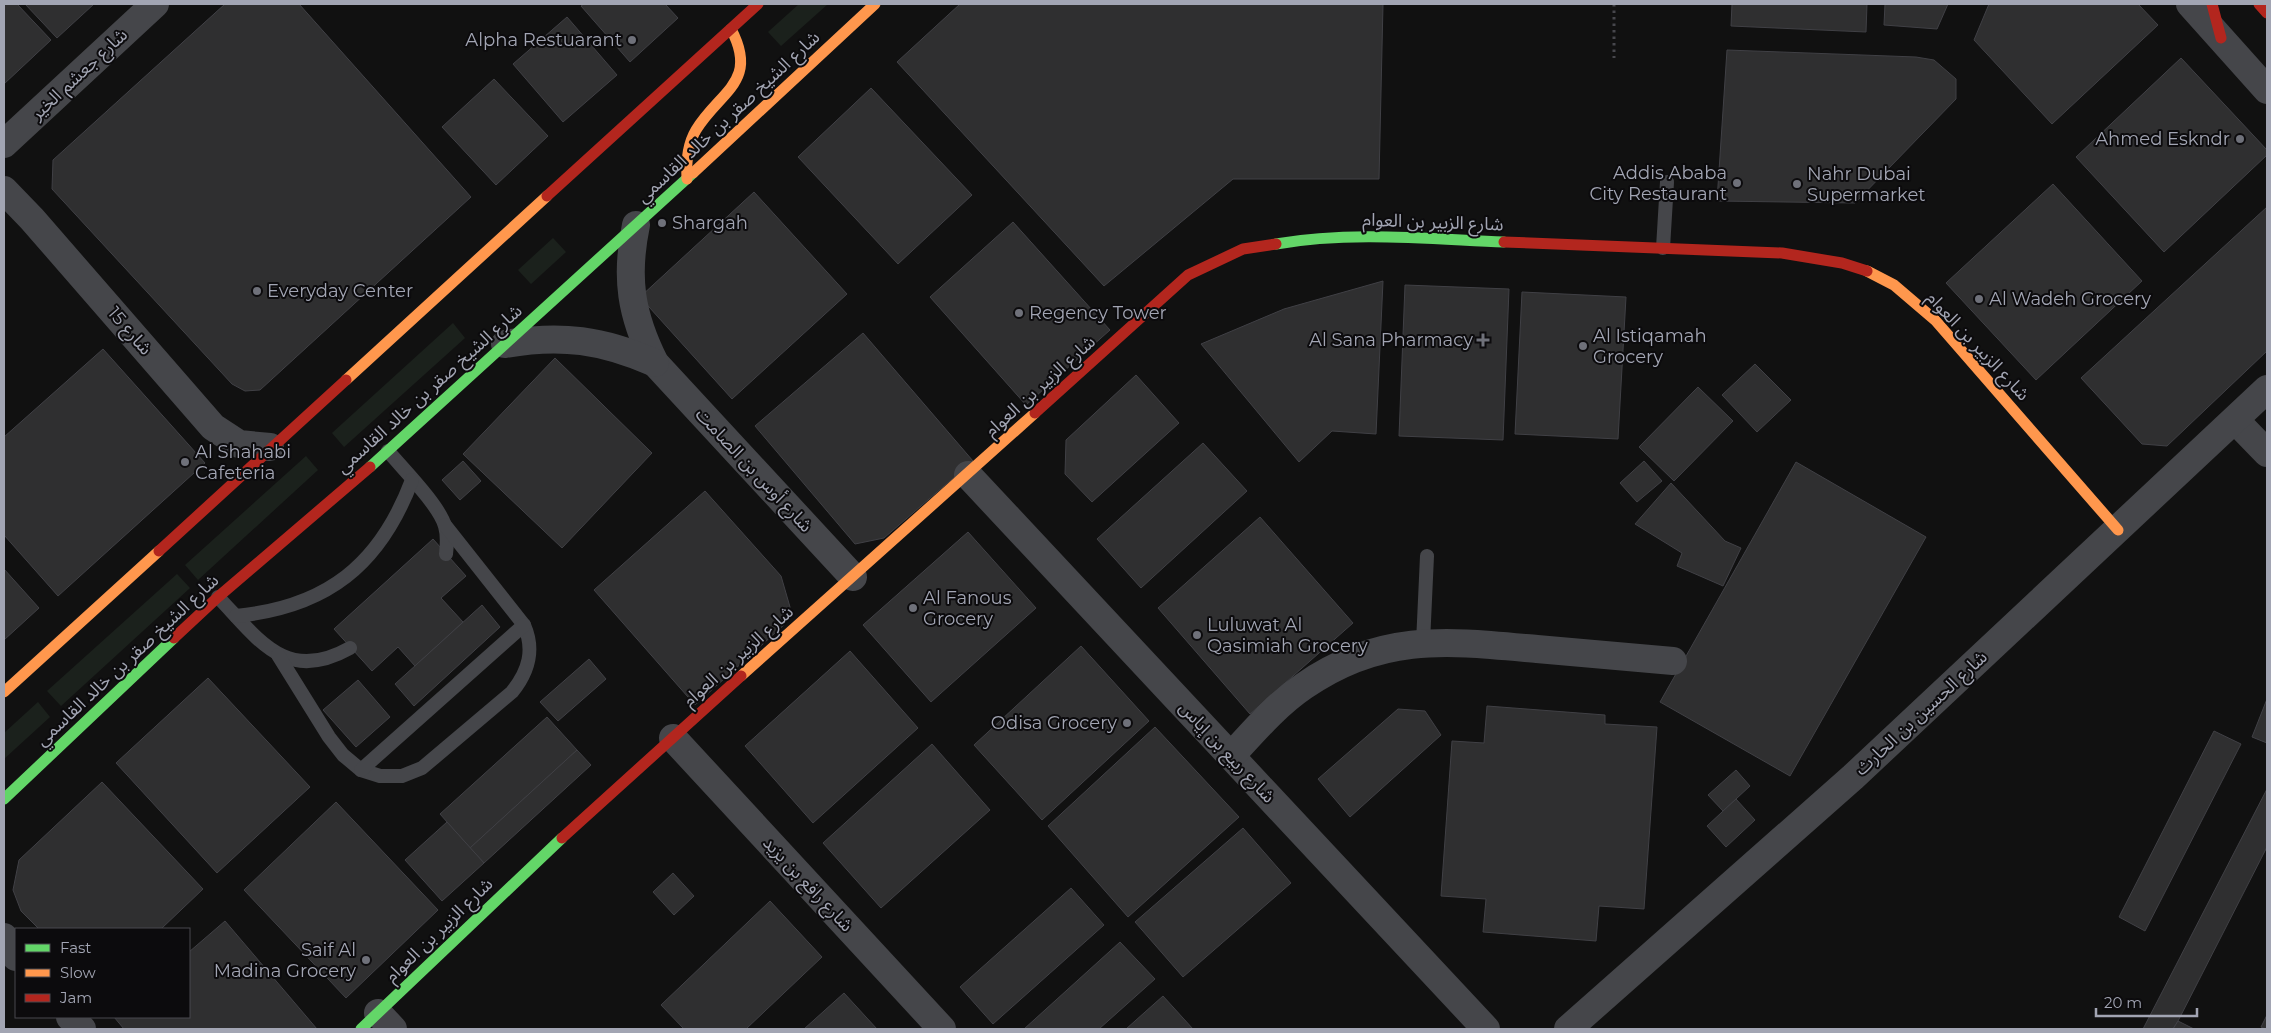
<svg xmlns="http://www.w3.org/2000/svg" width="2271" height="1033" font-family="Montserrat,'Noto Sans Arabic',sans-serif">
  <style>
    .green { fill: #1b211c }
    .building { fill: #2f2f30; stroke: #404045 }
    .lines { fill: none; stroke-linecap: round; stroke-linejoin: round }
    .path { stroke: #47474c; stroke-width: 3; stroke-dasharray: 2.5 4; stroke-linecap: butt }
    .lane { stroke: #45464a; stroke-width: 14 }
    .street { stroke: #45464a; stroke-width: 28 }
    .fast { stroke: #63d668; stroke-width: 11 }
    .slow { stroke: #ff974d; stroke-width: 11 }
    .jam { stroke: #b3261e; stroke-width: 11 }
    .poi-dot { fill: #6f717a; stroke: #0c0b0d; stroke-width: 2 }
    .labels { text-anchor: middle; stroke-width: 4; stroke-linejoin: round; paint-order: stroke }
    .poi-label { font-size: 18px; fill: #a2a5b3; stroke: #0c0b0d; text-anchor: start }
    .street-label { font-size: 18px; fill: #a2a5b3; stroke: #0c0b0d }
  </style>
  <rect width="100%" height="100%" fill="#111"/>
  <g class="green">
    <path d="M799,4H828L781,46L768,32Z"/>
    <path d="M553,238L566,252L531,284L518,270Z"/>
    <path d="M453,323L465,338L344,447L332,433Z"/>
    <path d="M306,456L318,470L198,580L185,565Z"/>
    <path d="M177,574L190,588L61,706L47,691Z"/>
    <path d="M38,702L50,717L4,759V733Z"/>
  </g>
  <g class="building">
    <path d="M4,4H17L51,40L4,84Z"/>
    <path d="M25,4H94L57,38Z"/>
    <path d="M225,4H299L471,197L260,390L245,391L232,384L52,189L53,160Z"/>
    <path d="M584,4H665L678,18L630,62L581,6Z"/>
    <path d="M960,4H1383L1379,179H1233L1104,286L897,62Z"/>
    <path d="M1732,4H1867L1866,32L1731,26Z"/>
    <path d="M1885,4H1948L1937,29L1884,25Z"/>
    <path d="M1989,4H2138L2158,25L2052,124L1974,40Z"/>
    <path d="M567,17L617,75L563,122L513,64Z"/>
    <path d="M1727,50L1916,57L1934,60L1956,79V99L1855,203L1717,201Z"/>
    <path d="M2181,58L2267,150V155L2164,252L2076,157Z"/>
    <path d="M494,79L548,136L496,185L442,127Z"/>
    <path d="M871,88L972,195L898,264L798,157Z"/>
    <path d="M2053,184L2142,281L2036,380L1946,283Z"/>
    <path d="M754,192L847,294L732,399L640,297Z"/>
    <path d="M2267,207V351L2167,446L2142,444L2081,378Z"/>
    <path d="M1013,222L1110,330L1026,405L930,297Z"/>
    <path d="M1383,281L1376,434L1332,431L1299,462L1201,344L1284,309Z"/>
    <path d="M1405,285L1509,289L1503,440L1399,436Z"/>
    <path d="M1522,292L1626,297L1618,439L1515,434Z"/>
    <path d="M863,333L973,461L884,538L855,544L755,426Z"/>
    <path d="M103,349L205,463L58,596L4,535V437Z"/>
    <path d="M555,358L652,453L562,548L463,454Z"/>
    <path d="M1755,364L1791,400L1757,432L1722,395Z"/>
    <path d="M1136,375L1179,423L1092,502L1065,474L1066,440Z"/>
    <path d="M1698,387L1733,421L1674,481L1639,447Z"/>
    <path d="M1203,443L1247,491L1141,588L1097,539Z"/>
    <path d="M463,461L481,481L460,500L442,480Z"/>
    <path d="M1644,461L1662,481L1637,502L1620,483Z"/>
    <path d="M1796,462L1926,537L1790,776L1660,702Z"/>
    <path d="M1671,483L1725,541L1741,548L1723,586L1677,566L1682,553L1635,524Z"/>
    <path d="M705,491L781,576L790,607L784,625L695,705L594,590Z"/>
    <path d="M1260,517L1353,623L1250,714L1158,608Z"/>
    <path d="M968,532L1036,608L931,702L863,625Z"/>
    <path d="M433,539L466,576L441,598L463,622L415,666L398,647L372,671L334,629Z"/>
    <path d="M4,569L39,608L4,640Z"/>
    <path d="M482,605L500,627L414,706L395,684Z"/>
    <path d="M1081,646L1149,721L1042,820L974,745Z"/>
    <path d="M850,651L918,728L813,823L745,746Z"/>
    <path d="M589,659L606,679L558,721L540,702Z"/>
    <path d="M208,678L310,787L217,873L116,763Z"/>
    <path d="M358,680L390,717L356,747L323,710Z"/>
    <path d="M2267,699V743L2252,737Z"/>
    <path d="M1487,706L1605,715V724L1657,727L1644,909L1599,906L1596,941L1483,932L1486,899L1441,896L1452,741L1484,743Z"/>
    <path d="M1398,709L1425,711L1441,735L1350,817L1318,779Z"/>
    <path d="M547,717L577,750L470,848L440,814Z"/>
    <path d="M1155,727L1239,817L1128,917L1048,826Z"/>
    <path d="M2214,731L2241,744L2145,931L2119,917Z"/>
    <path d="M932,744L990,810L881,908L823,843Z"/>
    <path d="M577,750L591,765L484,863L470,848Z"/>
    <path d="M1736,770L1750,786L1723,811L1708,795Z"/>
    <path d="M102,782L203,889L161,929H39L21,911L13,890L19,860Z"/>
    <path d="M2267,789V847L2178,1021L2173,1029H2143Z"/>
    <path d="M1736,799L1755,820L1726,847L1707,826Z"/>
    <path d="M336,802L438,910L346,998L244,890Z"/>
    <path d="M447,822L484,863L442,901L405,860Z"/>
    <path d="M1243,828L1291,883L1183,977L1135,922Z"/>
    <path d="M673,873L694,896L674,915L653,892Z"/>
    <path d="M1071,888L1104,925L993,1024L960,987Z"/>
    <path d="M770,901L822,957L746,1029H684L661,1005Z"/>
    <path d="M225,921L317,1029H124L114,1017H189V952Z"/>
    <path d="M1120,942L1155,979L1099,1029H1024Z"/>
    <path d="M844,993L877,1029H804Z"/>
    <path d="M1163,996L1193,1029H1126Z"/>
    <path d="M2267,1015V1029H2265L2261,1027Z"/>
    <path d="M2178,1021L2194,1029H2173Z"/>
  </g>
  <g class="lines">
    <path class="path" d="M1614,4V58"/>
    <g class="lane">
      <path d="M1663,248L1667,182"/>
      <path d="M388,451C403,469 439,505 445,526C448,536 447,544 446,554"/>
      <path d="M218,597C259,640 286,684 350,648"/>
      <path d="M236,616C327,607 380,565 412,480"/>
      <path d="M1423,643L1427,556"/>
      <path d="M278,655L329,737L343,755L361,770L380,776H402L422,768L512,692C529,671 535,650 524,625L445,525"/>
      <path d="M361,770L524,625"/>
    </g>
    <g class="street">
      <path d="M2190,4L2267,90"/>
      <path d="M4,144L155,4"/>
      <path d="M4,190L32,219L213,427L239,444L270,447"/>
      <path d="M636,225C625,278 631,315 655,363L853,577"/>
      <path d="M505,344C561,334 603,340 655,363"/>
      <path d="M2235,420L2267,453"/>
      <path d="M968,475L1486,1029"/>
      <path d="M673,738L942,1029"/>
      <path d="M1231,756C1254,731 1276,705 1304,686C1382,632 1449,641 1537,649C1582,653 1628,657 1673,661"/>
      <path d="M4,937L10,951L16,957"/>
      <path d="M378,1013L393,1029"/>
      <path d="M70,1017L82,1029"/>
      <path d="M1568,1029L1853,777L2267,389"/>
    </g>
    <g class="fast">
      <path d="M1276,244C1351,231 1429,239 1504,242"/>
      <path d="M370,467L693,173"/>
      <path d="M4,799L174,638"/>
      <path d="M361,1029L562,838"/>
    </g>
    <g class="slow">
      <path d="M693,173L875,4"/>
      <path d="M687,179C686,162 687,145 696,130C720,91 759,82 731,29"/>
      <path d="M1867,271L1894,285L1935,320L2118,530"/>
      <path d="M346,380L547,196"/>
      <path d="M741,676L1035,413"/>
      <path d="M4,692L159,551"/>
    </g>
    <g class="jam">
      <path d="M2212,4L2221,38"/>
      <path d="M2259,4L2267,13"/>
      <path d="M547,196L758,4"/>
      <path d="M1504,242L1782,253L1842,263L1867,271"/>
      <path d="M1035,413L1188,275L1243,249L1276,244"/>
      <path d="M159,551L346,380"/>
      <path d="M174,638L218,597L370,467"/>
      <path d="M562,838L741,676"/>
    </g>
  </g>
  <g class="poi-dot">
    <circle cx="632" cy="40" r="5"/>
    <circle cx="2240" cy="139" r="5"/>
    <circle cx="1737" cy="183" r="5"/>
    <circle cx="1797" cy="184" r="5"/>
    <circle cx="662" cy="223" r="5"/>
    <circle cx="257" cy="291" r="5"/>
    <circle cx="1979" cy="299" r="5"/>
    <circle cx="1019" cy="313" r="5"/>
    <path d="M1480.5 332.5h5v5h5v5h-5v5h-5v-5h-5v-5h5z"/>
    <circle cx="1583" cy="346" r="5"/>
    <circle cx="185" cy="462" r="5"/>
    <circle cx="913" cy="608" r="5"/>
    <circle cx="1197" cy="635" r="5"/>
    <circle cx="1127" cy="723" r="5"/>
    <circle cx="366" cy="960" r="5"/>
  </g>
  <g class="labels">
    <g class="poi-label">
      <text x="622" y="46" text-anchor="end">Alpha Restuarant</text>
      <text x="2230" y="145" text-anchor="end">Ahmed Eskndr</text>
      <text x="1727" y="179" text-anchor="end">Addis Ababa<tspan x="1727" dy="21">City Restaurant</tspan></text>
      <text x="1807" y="180">Nahr Dubai<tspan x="1807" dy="21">Supermarket</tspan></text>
      <text x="672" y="229">Shargah</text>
      <text x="267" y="297">Everyday Center</text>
      <text x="1989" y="305">Al Wadeh Grocery</text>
      <text x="1029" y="319">Regency Tower</text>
      <text x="1593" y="342">Al Istiqamah<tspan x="1593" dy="21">Grocery</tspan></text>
      <text x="1473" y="346" text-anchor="end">Al Sana Pharmacy</text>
      <text x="195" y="458">Al Shahabi<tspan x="195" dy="21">Cafeteria</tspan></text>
      <text x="923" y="604">Al Fanous<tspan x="923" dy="21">Grocery</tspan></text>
      <text x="1207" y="631">Luluwat Al<tspan x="1207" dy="21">Qasimiah Grocery</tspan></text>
      <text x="1117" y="729" text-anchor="end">Odisa Grocery</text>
      <text x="356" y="956" text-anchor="end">Saif Al<tspan x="356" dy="21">Madina Grocery</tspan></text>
    </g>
    <g class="street-label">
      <text transform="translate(79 74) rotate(-43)" y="6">شارع جعشم الخير</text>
      <text transform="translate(728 117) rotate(-43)" y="6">شارع الشيخ صقر بن خالد القاسمي</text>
      <text transform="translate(1433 222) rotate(2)" y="6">شارع الزبير بن العوام</text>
      <text transform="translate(130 331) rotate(49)" y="6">شارع 15</text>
      <text transform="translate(1978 346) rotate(47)" y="6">شارع الزبير بن العوام</text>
      <text transform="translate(1040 386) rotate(-42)" y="6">شارع الزبير بن العوام</text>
      <text transform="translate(429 389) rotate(-42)" y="6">شارع الشيخ صقر بن خالد القاسمي</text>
      <text transform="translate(754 470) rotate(47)" y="6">شارع أوس بن الصامت</text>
      <text transform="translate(738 656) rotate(-42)" y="6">شارع الزبير بن العوام</text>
      <text transform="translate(127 660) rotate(-43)" y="6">شارع الشيخ صقر بن خالد القاسمي</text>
      <text transform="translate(1921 713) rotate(-43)" y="6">شارع الحسين بن الحارث</text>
      <text transform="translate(1227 752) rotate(47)" y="6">شارع ربيع بن إياس</text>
      <text transform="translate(808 884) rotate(47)" y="6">شارع رافع بن يزيد</text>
      <text transform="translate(439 930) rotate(-44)" y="6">شارع الزبير بن العوام</text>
    </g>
  </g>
  <rect width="2271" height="1033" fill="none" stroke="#a2a5b3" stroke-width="10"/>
  <rect x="15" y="928" width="175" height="90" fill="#0c0b0d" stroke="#48494f"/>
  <rect x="25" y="944" width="25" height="8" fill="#63d668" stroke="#48494f"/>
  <text x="60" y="953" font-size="15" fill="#a2a5b3">Fast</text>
  <rect x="25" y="969" width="25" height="8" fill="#ff974d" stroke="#48494f"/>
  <text x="60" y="978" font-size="15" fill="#a2a5b3">Slow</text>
  <rect x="25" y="994" width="25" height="8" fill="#b3261e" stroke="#48494f"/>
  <text x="60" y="1003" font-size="15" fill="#a2a5b3">Jam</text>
  <path d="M2096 1008v8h101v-8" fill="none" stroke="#a2a5b3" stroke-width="2.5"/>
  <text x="2104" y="1008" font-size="15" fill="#a2a5b3" stroke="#0c0b0d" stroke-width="4" paint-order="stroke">20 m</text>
</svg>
